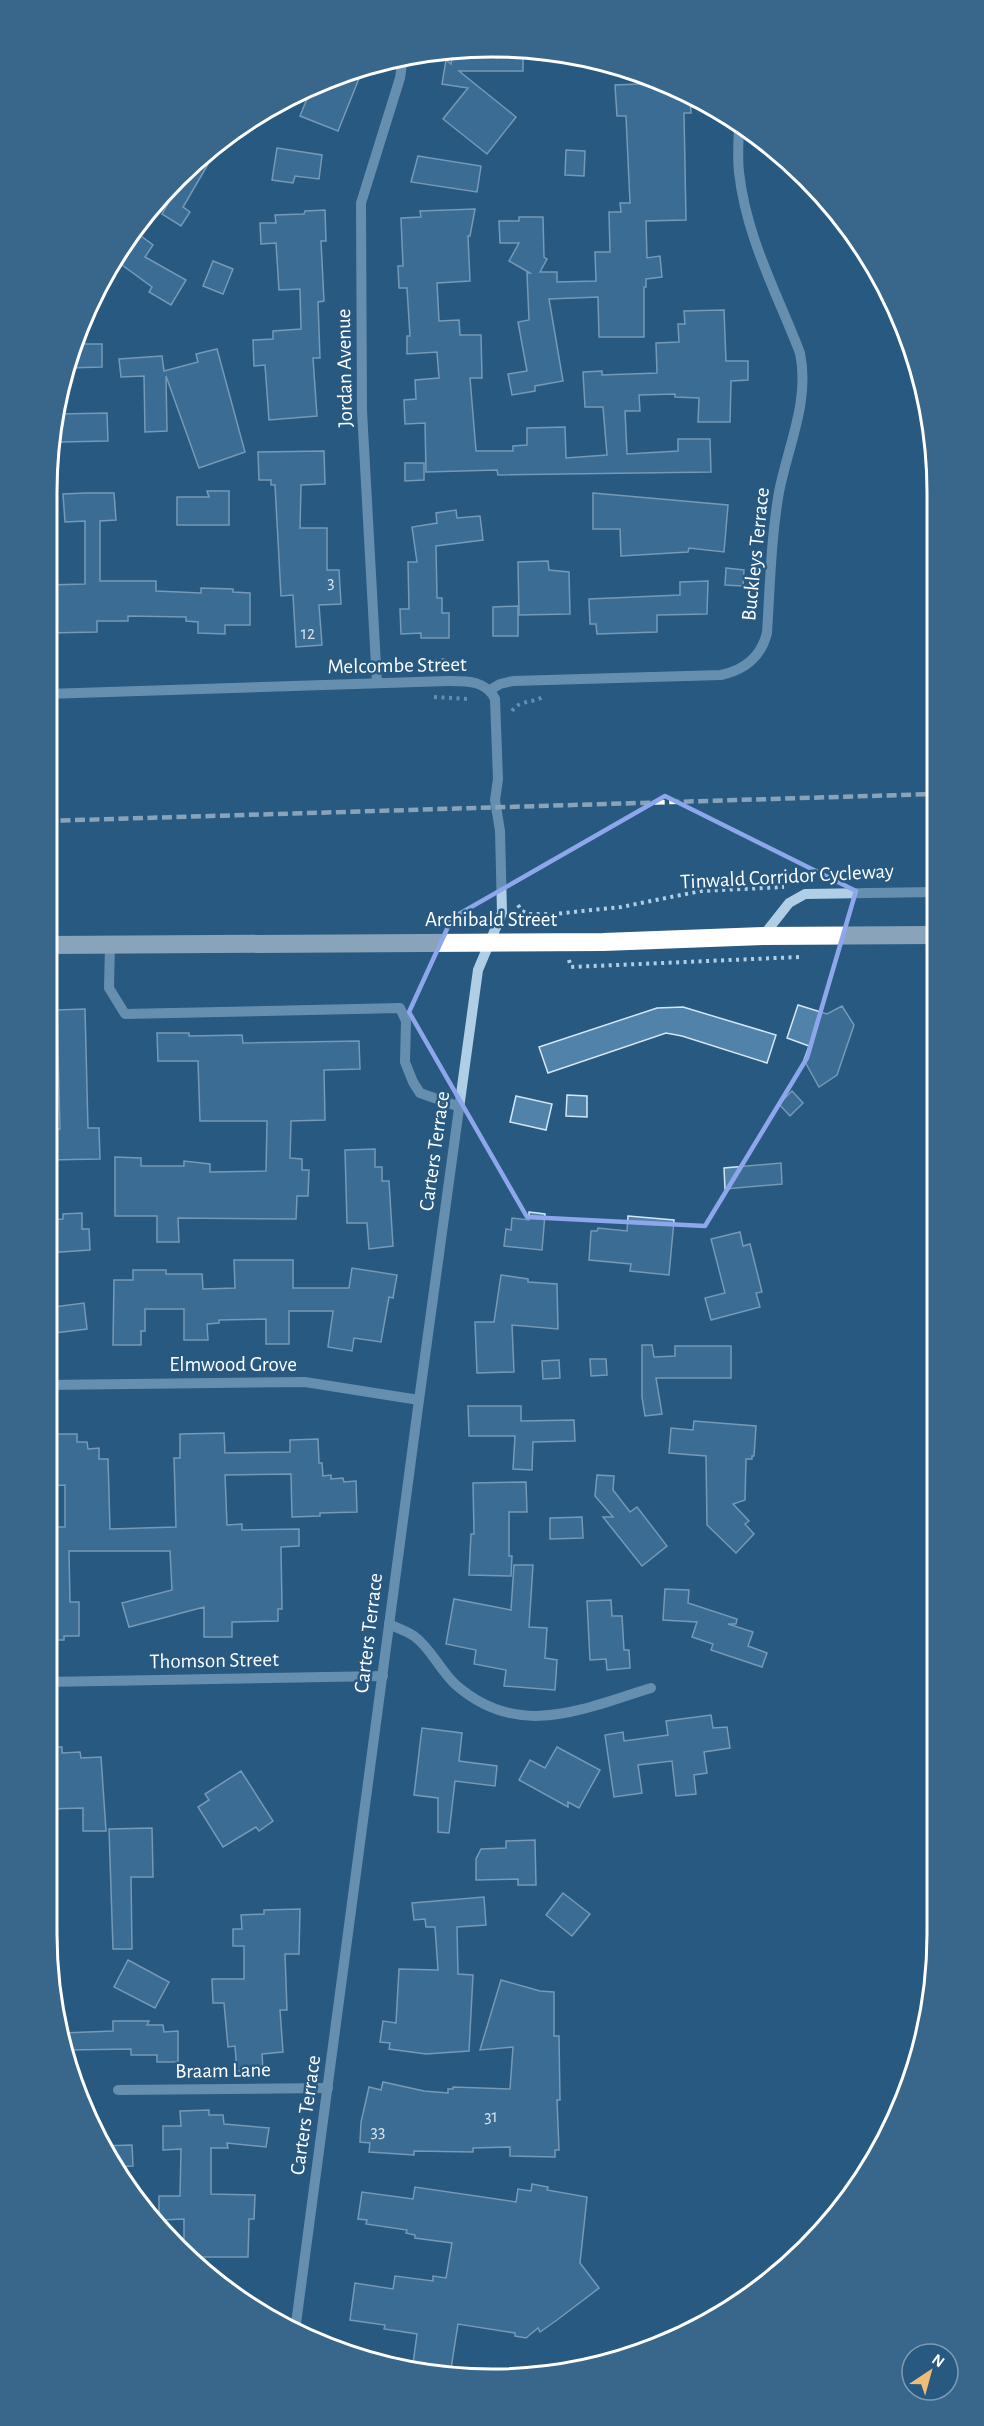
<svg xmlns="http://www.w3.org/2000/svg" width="984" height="2426" font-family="'Alegreya Sans',sans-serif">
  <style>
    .building { fill: #5183aa; stroke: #d3e6f5; stroke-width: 1.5 }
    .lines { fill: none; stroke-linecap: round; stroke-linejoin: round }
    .path { stroke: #b0cfe6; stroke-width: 4; stroke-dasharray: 3 4.5; stroke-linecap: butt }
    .minor { stroke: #b0cfe6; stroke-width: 10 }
    .highway { stroke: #fff; stroke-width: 18 }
    .rail { stroke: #fff; stroke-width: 4.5; stroke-dasharray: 10 4.5; stroke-linecap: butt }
    .marked { fill: none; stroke: #8ea6ec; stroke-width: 4.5; stroke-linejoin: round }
    .labels { text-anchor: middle; stroke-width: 5; stroke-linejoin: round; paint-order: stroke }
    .number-label { font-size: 18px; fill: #d4e0ea }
    .street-label { font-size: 21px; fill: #fff; stroke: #285981 }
    .rim { fill: none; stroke: #fff; stroke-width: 3 }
  </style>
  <rect width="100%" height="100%" fill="#285981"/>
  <g class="building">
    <path d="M498,49H523V71H459L516,117L487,154L443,119L468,88L442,84L446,60L451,64L453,51L498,58Z"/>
    <path d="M364,66L338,131L300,116L312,86Z"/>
    <path d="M652,78L690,97L691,113H684L686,220L646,221L647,258L660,256L662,277L646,279V287H644V337H599L598,297L549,299L563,381L535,386V391L512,395L508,374L527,371L518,322L529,320L527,273H530L509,261L519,243H500L499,221H519V217H543L544,257L547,259L540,272H557V282L596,281L595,252H610L609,212H621L620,203H630L626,116H617L615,85L640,84L639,79Z"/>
    <path d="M215,144L218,147L183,207L190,212L181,226L162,214L170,200L161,195Z"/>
    <path d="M277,148L322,155L319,179L295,176L293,183L272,180Z"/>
    <path d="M566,150L585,151L584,176L565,175Z"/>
    <path d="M418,156L481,166L477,192L411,182Z"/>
    <path d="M475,209L470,236H468L470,281L437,283L439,321L459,320L460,335H481L482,378H470L476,451H513V446L527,445V428L565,427L566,458L607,455L603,407H585L583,372L602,371V375L657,373L656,343L679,342L678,324H685L684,311L724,310L726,361H748V380L731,381L730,422H698L699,398L675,397V394L639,395L640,411H625L627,454L678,451V439H710L711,472L498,475L497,470L426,472L425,423L405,424L404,400L416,399L415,380L439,378L437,352L407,354V336H410L407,288H399L398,266H403L401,218L421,217L420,211Z"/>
    <path d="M325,210L326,241H321L324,301L318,302L320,358H313L317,416L269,420L265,365L254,366L253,340L273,339V331L301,329L300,289L279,290L276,243L261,244L260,223H276L275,215L304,214L305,211Z"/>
    <path d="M137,233L153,245L145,257L186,280L171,305L149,292L152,287L114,259L129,237L132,240Z"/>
    <path d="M213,261L233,269L223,294L203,286Z"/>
    <path d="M72,344H102V367L67,368Z"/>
    <path d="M217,349L245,452L199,468L166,376L167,431L145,432L144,376L121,377L119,359L162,356L164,371L198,362L196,354Z"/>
    <path d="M107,413L108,441L60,442V414Z"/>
    <path d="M324,451L325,484L301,485L300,528H327V570H339L341,604L319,605L322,645L296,647L293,595L281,596L275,485H271V480H259L258,452Z"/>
    <path d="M405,463H424V480L405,481Z"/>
    <path d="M207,491H229V525H177V497H209Z"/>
    <path d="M85,493H114L116,520L100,521V581H156V591L201,593V588L233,589V592L250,593V625H225V634L198,633V622L186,621V617L128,616V621H97V632L47,633L46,585L85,584V521L65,522L63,494Z"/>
    <path d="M593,493L728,505L724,552L689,548L688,552L621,556L620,529H593Z"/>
    <path d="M456,510L457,518L480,516L483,540L436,546L437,598H442V613H449V638H421V633L401,634L400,609H409L408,562H417L412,527L437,523L436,513Z"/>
    <path d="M548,561L549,570L569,572L570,614L519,615L518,562Z"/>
    <path d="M726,568L744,570L743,586L725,585Z"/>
    <path d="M708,581L707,614L657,615V632L597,634L596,624H590L589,599L680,595V582Z"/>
    <path d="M518,606V636H493V607Z"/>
    <path d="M798,1005L827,1014L842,1006L854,1025L837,1075L819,1087L804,1060L809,1046L787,1038Z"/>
    <path d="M683,1007L776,1035L767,1063L682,1036L666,1033L548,1073L539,1047L657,1008Z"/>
    <path d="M85,1009L88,1128H99L100,1159L46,1160V1129H60L57,1010Z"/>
    <path d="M157,1033H189V1036L242,1035L243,1043L359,1041L360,1069L324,1070L325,1120L291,1121L290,1158L302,1159V1170H309L308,1196H297L296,1219L178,1218L179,1242H157V1216H115V1157L141,1158V1166H184V1161L210,1164V1172L266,1171L267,1121H200L198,1061H158Z"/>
    <path d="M792,1091L803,1103L790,1116L779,1104Z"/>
    <path d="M567,1095L587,1096V1117L566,1116Z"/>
    <path d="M516,1096L552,1104L546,1130L510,1122Z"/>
    <path d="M375,1149V1167H382V1181H389L393,1246L369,1249L367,1223H347L345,1150Z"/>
    <path d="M781,1163L782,1184L725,1189L724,1168Z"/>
    <path d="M529,1212L545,1214L542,1250L504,1246L506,1229L511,1230L512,1218L529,1220Z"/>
    <path d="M82,1213V1229H89L90,1250L46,1253V1220L63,1219V1214Z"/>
    <path d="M628,1216L674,1220L669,1275L630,1271L631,1264L589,1260L591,1231H597L598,1228L627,1231Z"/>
    <path d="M740,1232L743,1246L750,1244L762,1292L756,1293L760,1307L711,1320L705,1298L725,1293L711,1239Z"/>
    <path d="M234,1260H293V1288H349L352,1268L397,1275L393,1298L389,1297L381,1342L354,1338L352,1351L328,1347L333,1311H289V1344H266V1319L219,1320V1323L207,1324L208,1340H184V1309H145V1331H141V1345H113L114,1280H133V1270H166V1274H202L203,1289L235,1288Z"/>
    <path d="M501,1275L528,1279V1282L557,1284L558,1329L512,1325L514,1372L477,1373L475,1322H494Z"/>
    <path d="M84,1303L87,1329L46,1334V1308Z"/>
    <path d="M642,1345H652L654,1357L675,1356V1346H731V1378H656L662,1414L645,1416L642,1397Z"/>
    <path d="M590,1359H606L607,1375L591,1376Z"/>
    <path d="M559,1360L560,1378L543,1379L542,1361Z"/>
    <path d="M468,1406H521V1421L574,1420L575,1441L533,1442L532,1470L513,1469L515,1436H469Z"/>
    <path d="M694,1421L756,1426L754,1456H752V1459H746L745,1500L733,1504L749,1521L745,1524L754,1534L736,1553L707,1525L706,1456L669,1453L671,1428L693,1430Z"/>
    <path d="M224,1433L225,1453L290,1452V1440L318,1439L319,1463H322L323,1476L331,1475V1479L343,1478L344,1482L356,1481L357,1512L320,1513V1516L292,1517L291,1474L225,1475L227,1525L242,1524V1530L299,1529V1546L281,1547L282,1609H278V1621L232,1622V1637H204V1607L129,1627L122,1603L172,1590L170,1551H69L70,1602H79V1636H64V1640H46V1572H53V1527H65V1485L46,1486V1463L52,1462V1434H77V1442H87L88,1449L99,1448V1459H108L110,1529L176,1527L174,1458H180V1434Z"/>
    <path d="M597,1475L614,1476L613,1490L630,1512L637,1507L667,1546L642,1566L603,1517H613L595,1496Z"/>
    <path d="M526,1482L527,1512H509V1556H512L511,1576L469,1575L471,1534H474L473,1483Z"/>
    <path d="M582,1517L583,1538L550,1539V1518Z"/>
    <path d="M514,1565H533L529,1627L547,1628L545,1658L557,1660L555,1690L504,1686L506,1670L474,1664L476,1650L446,1644L454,1599L511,1610Z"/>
    <path d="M665,1589L689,1590L688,1603L737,1619L736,1624H728L753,1632L748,1646L767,1653L762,1667L711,1650L713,1644L692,1637L697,1622L663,1620Z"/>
    <path d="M611,1600L612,1616H622L624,1650H629L630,1668L607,1670L606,1659L590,1660L587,1601Z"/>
    <path d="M711,1715L713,1728L727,1727L730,1748L704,1752L707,1773L694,1775L696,1794L676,1796L672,1761L638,1765L642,1793L614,1797L605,1735L623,1732L624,1741L668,1735L666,1721Z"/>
    <path d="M422,1728L462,1733L459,1761L497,1766L495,1786L455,1781L449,1833L438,1832V1798L414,1795Z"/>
    <path d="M46,1747H62V1753L80,1752L81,1758L101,1757L106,1831H83V1808L47,1809Z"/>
    <path d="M557,1747L600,1770L579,1808L568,1802V1807L519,1780L530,1760L545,1768Z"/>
    <path d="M241,1771L273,1821L259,1831L256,1827L223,1847L198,1807L209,1800L205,1794Z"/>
    <path d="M152,1828L153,1877H131L132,1949H113L109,1829Z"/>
    <path d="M535,1840L536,1885H518V1879L476,1880V1859L481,1849L506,1848V1841Z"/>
    <path d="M563,1893L590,1914L572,1936L546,1915Z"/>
    <path d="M484,1897L486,1925L457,1927L458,1974L473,1975L469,2051L426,2054L389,2049L390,2043L380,2042L383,2021L396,2023L399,1969L438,1970L435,1927H426L425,1919L414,1920L412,1903Z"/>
    <path d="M300,1909L299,1954H285L287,2010H280L283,2052L262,2054L263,2069L237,2071L235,2046L228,2047L224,2003H213L212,1979H244V1946H233V1929H242L241,1915L264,1914V1910Z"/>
    <path d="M128,1960L169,1982L155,2008L114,1987Z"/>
    <path d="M501,1980L540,1991L554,1992V2036H559L560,2100H557L559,2150H555V2157L510,2156V2147L473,2148V2152L414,2151V2155L369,2152L370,2143L360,2142L361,2122L369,2087L381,2090L383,2082L424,2091L448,2093V2089H453V2087L510,2089L513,2047L480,2050Z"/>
    <path d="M113,2021H149L147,2025H163L164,2032L178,2031V2062H157V2055H131V2049L66,2050L63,2033L113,2031Z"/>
    <path d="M209,2110V2115H223L224,2124L269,2128L266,2147L227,2143L228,2148H211V2194L255,2195L254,2219H249L248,2257H193L184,2250V2219L159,2220V2196H180L181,2149L163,2150V2126H181L180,2111Z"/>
    <path d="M132,2145L133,2166L113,2167L101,2146Z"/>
    <path d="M532,2184L548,2187L547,2190L587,2197L580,2263L599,2288L557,2320L540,2332L538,2328L526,2338L515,2336V2333L458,2324L450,2375L434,2376L412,2371L417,2334L384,2329L385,2325L350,2320L355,2283L393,2289L395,2276L433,2281V2276L446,2278L452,2243L415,2238V2235L406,2233L407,2230L366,2224L367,2220L358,2219L362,2192L413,2199L415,2187L516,2202L518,2189L531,2191Z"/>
  </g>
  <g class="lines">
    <g class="path">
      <path d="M429,667L437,660H448V668"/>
      <path d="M434,697L469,699"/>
      <path d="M512,711C520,699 533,704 544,696"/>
      <path d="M518,905L522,911L529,914H554L621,907L701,891L784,887"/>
      <path d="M569,960L571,967L799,957"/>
    </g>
    <g class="minor">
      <path d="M377,683L362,411L361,203L400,78L403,57"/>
      <path d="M490,690L500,684L513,681L721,675C745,670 761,657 767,633C770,586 771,538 779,492C788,446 810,401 800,353C777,293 746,237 739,172C737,155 739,138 739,121"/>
      <path d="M46,694L448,681C466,681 486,680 495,699L498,779L495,800L500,831L502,913L478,970L419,1400L295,2331"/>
      <path d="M763,936L789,903L805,894L935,892"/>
      <path d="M110,944L109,988L125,1014L400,1008L406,1021L405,1062L413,1082L420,1093L460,1107"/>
      <path d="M46,1385L305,1382L419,1400"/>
      <path d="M389,1624C397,1628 406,1631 414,1636C431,1648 440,1671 456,1685C519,1740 582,1709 651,1688"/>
      <path d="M46,1682L383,1676"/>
      <path d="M118,2090L328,2088"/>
    </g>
    <path class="highway" d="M46,945L603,942L763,936L935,935"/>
    <path class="rail" d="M46,821L935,794"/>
  </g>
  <path d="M0 0H984V2426H0ZM665,796L856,891L807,1058L705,1226L527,1217L409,1012L452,918Z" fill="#285981" fill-opacity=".55" fill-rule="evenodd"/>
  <path class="marked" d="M665,796L856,891L807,1058L705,1226L527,1217L409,1012L452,918Z"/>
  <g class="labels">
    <g class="number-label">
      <text x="331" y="588">3</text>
      <text x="308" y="639">12</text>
      <text x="491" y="2122">31</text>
      <text x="378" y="2137">33</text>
    </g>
    <g class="street-label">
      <text transform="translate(344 368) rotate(-91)" y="7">Jordan Avenue</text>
      <text transform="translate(755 554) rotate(-84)" y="7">Buckleys Terrace</text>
      <text transform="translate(397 665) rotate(-1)" y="7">Melcombe Street</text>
      <text transform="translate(787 876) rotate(-3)" y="7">Tinwald Corridor Cycleway</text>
      <text x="491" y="926">Archibald Street</text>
      <text transform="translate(434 1151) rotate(-82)" y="7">Carters Terrace</text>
      <text x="233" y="1371">Elmwood Grove</text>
      <text transform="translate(368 1633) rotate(-83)" y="7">Carters Terrace</text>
      <text transform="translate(214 1660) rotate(-1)" y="7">Thomson Street</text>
      <text transform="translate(223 2070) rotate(-1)" y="7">Braam Lane</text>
      <text transform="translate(305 2115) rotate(-82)" y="7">Carters Terrace</text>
    </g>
  </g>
  <path d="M0 0H984V2426H0ZM492 57H492A435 435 0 0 1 927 492V1934A435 435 0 0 1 492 2369H492A435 435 0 0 1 57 1934V492A435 435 0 0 1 492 57Z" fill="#39668b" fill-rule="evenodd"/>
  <path class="rim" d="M492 57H492A435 435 0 0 1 927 492V1934A435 435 0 0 1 492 2369H492A435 435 0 0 1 57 1934V492A435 435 0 0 1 492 57Z"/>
  <g transform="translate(930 2372) rotate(36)"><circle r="28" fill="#285981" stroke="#7e9bb3" stroke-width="1.5"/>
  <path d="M0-4.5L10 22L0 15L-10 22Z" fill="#eebd77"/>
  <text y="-9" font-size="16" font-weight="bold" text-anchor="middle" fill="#ffffff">N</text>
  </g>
</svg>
